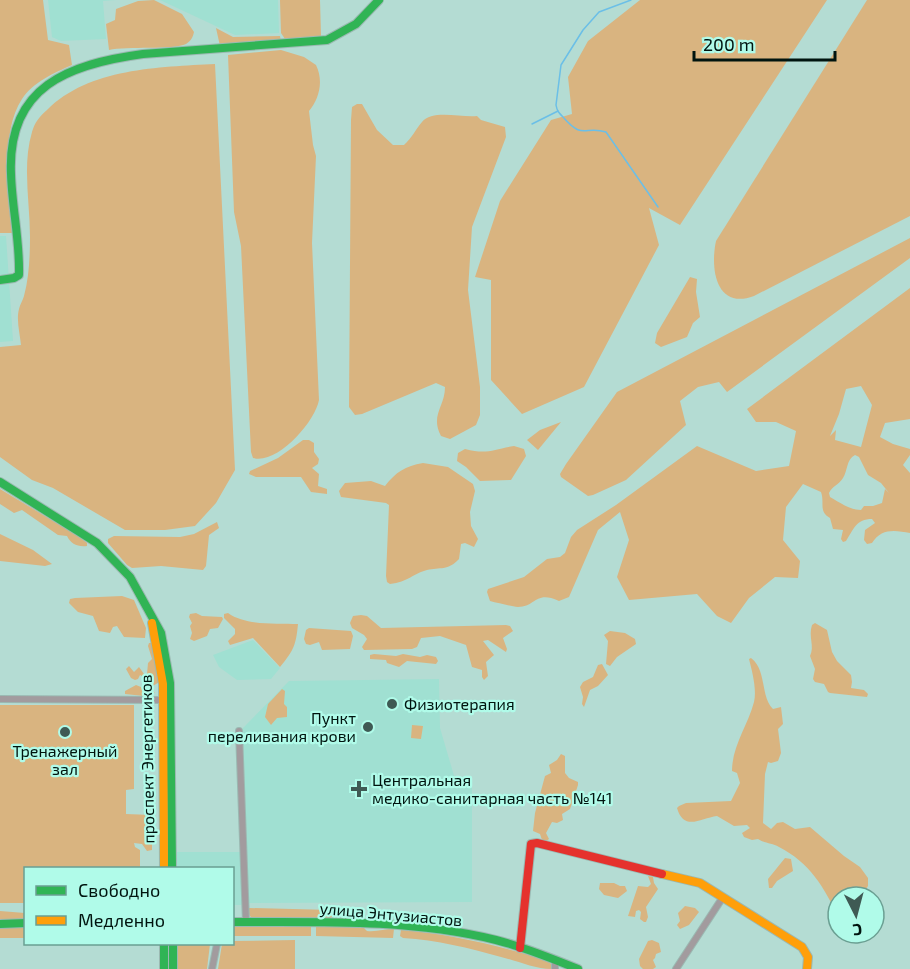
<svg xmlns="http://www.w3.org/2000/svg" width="910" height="969" font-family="'Exo 2',sans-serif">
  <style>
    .built { fill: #a0e0d2 }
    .green { fill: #d9b480; fill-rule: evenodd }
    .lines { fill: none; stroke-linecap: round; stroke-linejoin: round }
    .stream { stroke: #6bbfe7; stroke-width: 1.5 }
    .street-casing { stroke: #9bb9b2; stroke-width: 8 }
    .fast-casing { stroke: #9bb9b2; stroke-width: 10 }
    .slow-casing { stroke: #9bb9b2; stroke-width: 10 }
    .jam-casing { stroke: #9bb9b2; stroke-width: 10 }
    .street { stroke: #a29b9e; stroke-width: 6 }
    .fast { stroke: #30b455; stroke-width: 8 }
    .slow { stroke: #ff9f0a; stroke-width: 8 }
    .jam { stroke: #e5322d; stroke-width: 8 }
    .poi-dot { fill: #3f5a54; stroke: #b0fbe9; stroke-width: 2 }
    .labels { text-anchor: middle; stroke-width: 4.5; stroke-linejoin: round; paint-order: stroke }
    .poi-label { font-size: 16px; fill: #00140f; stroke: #b0fbe9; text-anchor: start }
    .street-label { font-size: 16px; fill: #00140f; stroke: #b0fbe9 }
  </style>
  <rect width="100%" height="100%" fill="#b4dcd3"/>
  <g class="built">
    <path d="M48,0H116L103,1L106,39L61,41L52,37Z"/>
    <path d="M160,0H278L279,33L235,35Z"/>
    <path d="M0,236H6L13,341L0,342Z"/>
    <path d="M253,640L280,668L271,679L237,680L219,667L213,655Z"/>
    <path d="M439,679L440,728L455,779H472V902L249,903L243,728L289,681Z"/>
    <path d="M177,852H241L243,905H233L232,868H177Z"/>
  </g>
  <g class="green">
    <path d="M0,0H43L48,40L69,45L72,65C54,73 33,82 22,99C0,132 9,194 12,233H0Z"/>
    <path d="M154,0L182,14L194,32C193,37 191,41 186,44C174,50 127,46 109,50L106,24L115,20L116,9L138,1Z"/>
    <path d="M280,0H320L321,36L287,42L281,33Z"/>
    <path d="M640,0H827L680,225L649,208L659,245L584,387L522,414L491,380V280L475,277L500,201L551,120L572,114L568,77L588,41Z"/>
    <path d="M867,0H910V216L754,296C716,310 710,269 716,241Z"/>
    <path d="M216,28L233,37L280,36L281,41L220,46Z"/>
    <path d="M281,50L304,57L316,65C324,81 319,99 309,111L313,145L316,156L312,243L319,400C315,422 277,465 253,458L251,452L241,246L234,212L228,55Z"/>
    <path d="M215,64L235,470L216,503L195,526L165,530H125L53,488L32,480L0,457V347L21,345C20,334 16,320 19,309C20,304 23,300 24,296C29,278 30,256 30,237C30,202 22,166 32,132C35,122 39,117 47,110C89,68 159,67 215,64Z"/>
    <path d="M357,104H362L377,130L393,145H404C412,138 415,130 422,122C432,109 462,118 477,116L481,120L505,127L506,137L472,227L468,290L480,387V415L476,425L450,439L441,436C430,415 445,407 445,387L436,383L362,414L355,415L349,407L351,120L352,107Z"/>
    <path d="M910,238V258L727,392L719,382L698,387L680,401L686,425L626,480L593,495L588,496L561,477L560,474L566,464L617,392Z"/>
    <path d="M690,277L697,279L696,292L700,317L693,323L687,337L661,347L655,343L657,333Z"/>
    <path d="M910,288V419L885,423L880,437L893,444L910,449V455L903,465L910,473V533C895,530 881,528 872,543L867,544L864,540L865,530L875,523L872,519C856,519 854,529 846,541L843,542L841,539L843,530L833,529L830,518C818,511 825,503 821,492L803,484L786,507L783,540L800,561L798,578L775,577L749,598L731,623L717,616L697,594L629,600L617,577L629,540L620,512L598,530L569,597L559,601C535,590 536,607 518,607C510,606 498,603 490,601L487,592L488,589L524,577L547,559L560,557L565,553L571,537L577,530L616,505L697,446L756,471L789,466L796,431L776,422H756L747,409ZM861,386L872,405L861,447L835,440L836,430L830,436L839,414L846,389ZM855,455L859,457L868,475L881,483L889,493L885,489L882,503L873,506H864L861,510C850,510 839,502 830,497L829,493C832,486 839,485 843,478C848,470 846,460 855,455Z"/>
    <path d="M561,422L538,450L527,440L540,430Z"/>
    <path d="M303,440H309L314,443V452L319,459L318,464L312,468L319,474L318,486L327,489V494L311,492L301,477H256L249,474L250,471L278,458Z"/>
    <path d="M514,446L524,449L526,456L511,480L480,481L466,467L457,461L458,453L465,449C488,455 493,449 514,446Z"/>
    <path d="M423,463L448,467L473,484L475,491L470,512L471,526L478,539L474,547L465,543L461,544L459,559C448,571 440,567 427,570C414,573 408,582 390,584L387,582L386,576L389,505L386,503L341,497L339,491L345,483L371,481L385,486C396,472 405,466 423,463Z"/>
    <path d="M0,489L78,536L87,543V546C77,547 71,544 67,536L58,535L22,510L14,513L0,504Z"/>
    <path d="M217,522L219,528L209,535L206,566L203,570L161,566L132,568L127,565L108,543V539L114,536L180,537L194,534Z"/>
    <path d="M0,534L33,550L52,564L45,566L0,561Z"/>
    <path d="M122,596L134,600L146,628L145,638L124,637L117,626L113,627L110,633L99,631L93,616L78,612L69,603L70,599L75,598Z"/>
    <path d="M196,613L202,616L222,617L223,619L218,628L210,629L207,636L194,641L190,639L192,633L190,626L192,623L189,617L190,614Z"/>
    <path d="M228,613C246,626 276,623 298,624C296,645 294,650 280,667L253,638L230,645L228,641L235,634V629L224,618V614Z"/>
    <path d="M361,615L367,616L381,628L506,625L510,626L513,631L503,638L507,649L506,652L488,640L483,641L494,655L486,662L488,676L484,680L482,677V670L472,667L466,645L440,636L421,638L417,647L412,649L364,650L362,647L367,639L364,635L352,628L350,623L353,616Z"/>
    <path d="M815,623L827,630L832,652L837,661L851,675L852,682L851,688L864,690L868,694L867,697L830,693L828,692L824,684L815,682L813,679L815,669L810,656C815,646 808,637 812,625Z"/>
    <path d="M309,628L351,631L353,636L350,649L322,650L319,642L310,645L306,644L304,639L306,630Z"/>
    <path d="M610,631L625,633L635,639L636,644L617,657L610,666L606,664L608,641L604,635Z"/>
    <path d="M149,643H152L155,652L159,682L150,688L145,684L146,678L140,675L138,679L135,680L131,678L126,669L129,666L134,672L139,667L144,674H147L148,663L152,659L148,646Z"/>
    <path d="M374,654L396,656L403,654L420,657L427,655L436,657L438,661L436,664L407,661L399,667L387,663L386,660L370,659V655Z"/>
    <path d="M751,658C767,670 760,696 773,709L781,707L783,724L778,729L781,753L778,761L771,763L768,762L765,774L763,823L771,829L777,823L783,822L795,829L810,827L844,856L860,867L868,878V886L861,897H838V917C825,888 809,862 779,847C772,843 766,844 758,839L752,840L744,837L742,833L750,828L747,825L734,826L717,816C701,818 684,832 677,808L679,806L686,803L731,801L740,783L737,773L732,771C732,746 748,725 754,702C757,689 752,671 749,659Z"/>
    <path d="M602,664L608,675L598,686L590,690L584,707L582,704L583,697L580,687L583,682L593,677L598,665Z"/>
    <path d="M136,685L141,687L144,693L153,691L155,693L144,696L125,694V691Z"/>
    <path d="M282,689L285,691L284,704L287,707V717L277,718L271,725L265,717L268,704Z"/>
    <path d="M0,705H134V789L126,790V814L152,815V850L147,851L142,844L134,843L135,847L140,850V868H26L25,903H0Z"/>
    <path d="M412,725L423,726L421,739L411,738Z"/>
    <path d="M561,754L565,756V773L569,778L578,782V785L570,809L562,814L563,820L557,823L552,822L546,833L549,839L543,843L540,834L533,831L535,813L545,776L551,773L549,765L557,760Z"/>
    <path d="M785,858L791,859L793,871L777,881L772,888H769L768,879Z"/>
    <path d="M648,876L653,877L654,883L658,889L646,907L648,917L646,922H644L640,919L641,912L639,910L636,911L635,917L628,916L638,886L648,887L651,884Z"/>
    <path d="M600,883H614L620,886H625L627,891L618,898L604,895L599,889Z"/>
    <path d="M685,906L695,908L699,912L689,925L680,929L677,925L680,921L678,913Z"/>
    <path d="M249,908L332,910V917L329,919L252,918L249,915Z"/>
    <path d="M0,911L25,913V911V920H0Z"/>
    <path d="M316,925L364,928L367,931C377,932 384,929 394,929L393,938L316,936Z"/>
    <path d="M232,926H311V936H233Z"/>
    <rect x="0" y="927" width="25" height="11"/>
    <path d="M401,930C452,934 499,946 547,960L551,964L552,969C534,969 518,961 501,957C469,948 437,940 403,938L400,936Z"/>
    <path d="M295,940V969H218L222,944H232L233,941Z"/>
    <path d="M652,940L659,943L661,952L656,954L655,958L653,960L656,967L653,969H643L640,966L639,959L648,941Z"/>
    <path d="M175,944H210L207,969H175Z"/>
  </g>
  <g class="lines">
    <g class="stream">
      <path d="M631,0L599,12L583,30L561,65L556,105C557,111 559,113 563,117C584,141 584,125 606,132L658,207"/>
      <path d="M532,124L558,111"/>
    </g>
    <g class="street-casing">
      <g id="street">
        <path d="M0,699L163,700"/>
        <path d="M239,731L246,922"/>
        <path d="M555,960V969"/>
        <path d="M212,969L217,944"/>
        <path d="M676,969L723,897"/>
      </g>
    </g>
    <g class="fast-casing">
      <g id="fast">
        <path d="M0,280L14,278L19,275C20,241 12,208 11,174C7,86 69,64 143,54L327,40L356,24L379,0"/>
        <path d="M0,482L97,543L130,577L161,633L170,683L172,868"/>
        <path d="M232,922C320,922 410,919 496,940C524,947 551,958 578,969"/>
        <path d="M0,924L26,923"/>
        <path d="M164,944V969"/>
        <path d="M173,944V969"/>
      </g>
    </g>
    <g class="slow-casing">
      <g id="slow">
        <path d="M152,623L163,684L164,868"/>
        <path d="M662,874L700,883L802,947L808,957L807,969"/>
      </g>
    </g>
    <g class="jam-casing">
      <path id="jam" d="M520,948L531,844L537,843L662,874"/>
    </g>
    <use href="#street" class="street"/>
    <use href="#fast" class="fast"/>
    <use href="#slow" class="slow"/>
    <use href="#jam" class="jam"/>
  </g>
  <g class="poi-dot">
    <circle cx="392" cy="704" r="6"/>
    <circle cx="368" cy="727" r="6"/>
    <circle cx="65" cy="732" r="6"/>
    <path d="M356 780h6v6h6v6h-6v6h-6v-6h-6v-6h6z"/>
  </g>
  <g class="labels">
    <g class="poi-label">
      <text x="404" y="710">Физиотерапия</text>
      <text x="356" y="724" text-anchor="end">Пункт<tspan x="356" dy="18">переливания крови</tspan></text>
      <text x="65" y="757" text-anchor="middle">Тренажерный<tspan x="65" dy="18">зал</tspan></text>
      <text x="372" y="786">Центральная<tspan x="372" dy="18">медико-санитарная часть №141</tspan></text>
    </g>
    <g class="street-label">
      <text transform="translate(147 759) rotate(-91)" y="6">проспект Энергетиков</text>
      <text transform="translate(391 914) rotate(5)" y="6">улица Энтузиастов</text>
    </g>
  </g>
  <rect x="24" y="867" width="210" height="78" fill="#b0fbe9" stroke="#6a9f92" stroke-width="1.5"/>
  <rect x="36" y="886" width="30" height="9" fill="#30b455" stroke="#6a9f92" stroke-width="1.5"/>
  <text x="78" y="897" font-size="18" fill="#00140f">Свободно</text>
  <rect x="36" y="916" width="30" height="9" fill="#ff9f0a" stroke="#6a9f92" stroke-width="1.5"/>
  <text x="78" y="927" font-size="18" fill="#00140f">Медленно</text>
  <g transform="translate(856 915) rotate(174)"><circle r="28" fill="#b0fbe9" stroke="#6a9f92" stroke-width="1.5"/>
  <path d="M0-4.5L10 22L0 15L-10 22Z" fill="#3f5a54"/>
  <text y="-9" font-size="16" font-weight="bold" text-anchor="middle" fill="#00140f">С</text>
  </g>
  <path d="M694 51v9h141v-9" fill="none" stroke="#00140f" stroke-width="3"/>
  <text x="703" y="51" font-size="18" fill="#00140f" stroke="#b0fbe9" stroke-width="4.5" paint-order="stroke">200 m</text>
</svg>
